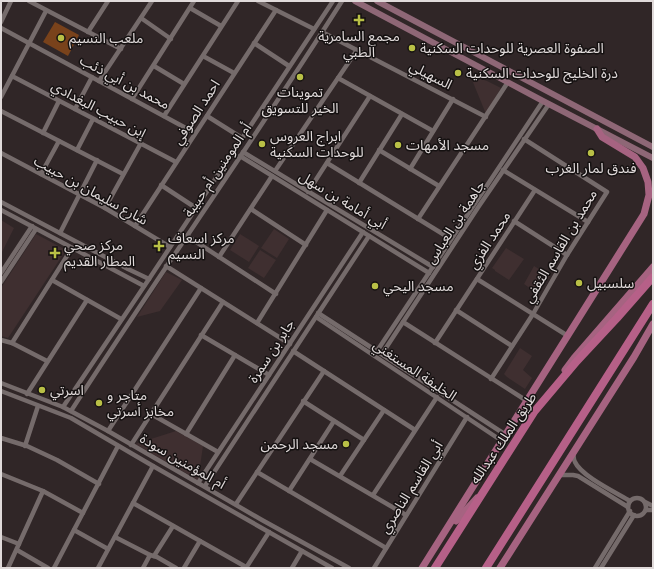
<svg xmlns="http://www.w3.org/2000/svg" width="654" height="569" font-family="'Playfair Display','Noto Sans Arabic',serif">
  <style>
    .built { fill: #3f2f30 }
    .pitch { fill: #79421b }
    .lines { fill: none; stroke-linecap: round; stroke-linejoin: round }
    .minor { stroke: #756b6b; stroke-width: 4.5 }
    .secondary { stroke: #8e6776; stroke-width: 6 }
    .primary { stroke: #a66381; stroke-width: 7 }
    .trunk { stroke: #b66088; stroke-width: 8 }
    .poi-dot { fill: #b9c046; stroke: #151111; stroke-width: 1.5 }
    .labels { text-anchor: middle; stroke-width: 3; stroke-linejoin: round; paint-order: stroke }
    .poi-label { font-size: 14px; fill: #e0dada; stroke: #151111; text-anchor: start }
    .street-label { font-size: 14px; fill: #e0dada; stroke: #151111 }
  </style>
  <rect width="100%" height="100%" fill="#302627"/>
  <g class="built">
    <path d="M470,75L487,81L501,88L486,114Z"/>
    <path d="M1,220L14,228L1,254Z"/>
    <path d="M274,229L289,239L277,258L261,248Z"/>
    <path d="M36,234L66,250L8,338L1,336V288Z"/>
    <path d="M240,234L259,246L249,262L230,250Z"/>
    <path d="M506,248L524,259L509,280L495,271V270L492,268Z"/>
    <path d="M260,250L276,260L264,278L248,268Z"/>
    <path d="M534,266L550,276L538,294L524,284Z"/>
    <path d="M166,272L182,280L160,311L137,317Z"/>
    <path d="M520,348L532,356L523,370L532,378L525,389L507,377L504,374Z"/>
    <path d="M176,431L203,446L198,480L135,444Z"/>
  </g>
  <path class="pitch" d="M55,22L79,35L68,56L43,42Z"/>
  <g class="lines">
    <g class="minor">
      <path d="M29,1L121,49"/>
      <path d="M258,1L314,29"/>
      <path d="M190,8L221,26"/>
      <path d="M141,18L171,39"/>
      <path d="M1,22L11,1"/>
      <path d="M1,28L195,133"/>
      <path d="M88,32L108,1"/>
      <path d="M322,32L486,117"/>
      <path d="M254,43L289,66"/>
      <path d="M203,56L234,73"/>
      <path d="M154,66L184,84"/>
      <path d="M12,76L176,162"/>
      <path d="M338,78L433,131"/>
      <path d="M99,81L152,1"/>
      <path d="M1,97L46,11"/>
      <path d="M132,99L194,1"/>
      <path d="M75,109L92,77"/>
      <path d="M1,111L123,174"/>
      <path d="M164,116L238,1"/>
      <path d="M207,116L242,138"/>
      <path d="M43,133L59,101"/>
      <path d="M77,150L93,119"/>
      <path d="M379,150L439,186"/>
      <path d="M243,152L433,267"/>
      <path d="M1,153L105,208L170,247"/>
      <path d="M240,156L429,273"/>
      <path d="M327,163L451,239"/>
      <path d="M410,169L453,99"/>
      <path d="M503,170L588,222"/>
      <path d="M275,171L357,50"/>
      <path d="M41,174L59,141"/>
      <path d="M359,183L402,114"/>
      <path d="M161,185L196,208"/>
      <path d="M308,192L370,96"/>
      <path d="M1,202L128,269L149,279"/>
      <path d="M105,208L141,143"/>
      <path d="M251,209L306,245"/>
      <path d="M1,210L144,286"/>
      <path d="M418,219L508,82"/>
      <path d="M514,221L567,255"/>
      <path d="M135,226L276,10"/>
      <path d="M60,233L97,160"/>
      <path d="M187,236L276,294"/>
      <path d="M219,257L272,176"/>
      <path d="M166,266L290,344"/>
      <path d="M1,273L32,226"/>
      <path d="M477,279L568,336"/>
      <path d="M52,280L121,319"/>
      <path d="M1,282L36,229"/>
      <path d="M456,310L512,346"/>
      <path d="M318,313L506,435"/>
      <path d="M316,317L502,441"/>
      <path d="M403,322L527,401"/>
      <path d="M257,323L327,210"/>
      <path d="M201,335L269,375"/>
      <path d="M1,340L12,343L47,361"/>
      <path d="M12,343L72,248"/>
      <path d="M435,343L535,190"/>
      <path d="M293,351L415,430"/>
      <path d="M377,351L543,101"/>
      <path d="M382,354L479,206L549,104"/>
      <path d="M491,379L533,314L567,255L607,192L524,139"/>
      <path d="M1,383L63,407L108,431L262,520L349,568"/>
      <path d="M1,391L71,418L153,466L332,568"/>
      <path d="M27,394L87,300"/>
      <path d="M303,401L364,440"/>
      <path d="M63,407L149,279L333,1"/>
      <path d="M71,411C160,273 254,140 342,1"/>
      <path d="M151,414L218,452"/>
      <path d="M108,431L201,288"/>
      <path d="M186,434L235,355"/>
      <path d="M1,438L27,446L57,460L99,484"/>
      <path d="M131,445L223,302"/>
      <path d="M25,446L38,406"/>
      <path d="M573,452C574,455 573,459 575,462C581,476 617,493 630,501"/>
      <path d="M310,459L406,515"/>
      <path d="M257,472L386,548"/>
      <path d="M1,474L43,491L83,513"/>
      <path d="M558,475H573L578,476L628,507"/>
      <path d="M340,476L384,410"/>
      <path d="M198,483L363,232"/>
      <path d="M205,486L369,236"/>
      <path d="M289,491L334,421"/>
      <path d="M373,495L437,397"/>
      <circle cx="637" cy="507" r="9"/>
      <path d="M645,502L653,506"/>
      <path d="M133,503L246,567"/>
      <path d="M236,504L324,371"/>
      <path d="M646,510H653"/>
      <path d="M74,530L108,549"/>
      <path d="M1,537L19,544"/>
      <path d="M115,537L150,555L157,557L176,568"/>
      <path d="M17,550L48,568"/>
      <path d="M154,556L173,526"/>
      <path d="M8,568L43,491"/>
      <path d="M54,568L118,446"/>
      <path d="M98,568L153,466"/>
      <path d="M143,568L150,555"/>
      <path d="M184,568L200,541"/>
      <path d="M246,568L269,532"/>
      <path d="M292,568L302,551"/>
      <path d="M374,568L467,417"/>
      <path d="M595,568L630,511"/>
      <path d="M601,568L634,515"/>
    </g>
    <g class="secondary">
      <path d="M355,1L543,101L653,158"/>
      <path d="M377,1L653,147"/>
    </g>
    <g class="primary">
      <path d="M565,370L574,358L653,267"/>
      <path d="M456,521L477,498"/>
      <path d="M422,568L644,214L649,195L648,182L643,168L635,157L602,137L597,129"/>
      <path d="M500,568L634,357L653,324"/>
    </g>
    <g class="trunk">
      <path d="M435,568L534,412L577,361L617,318L653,277"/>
      <path d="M486,568L653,304"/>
    </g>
  </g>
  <g class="poi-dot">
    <path d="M357 14h4v4h4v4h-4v4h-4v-4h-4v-4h4z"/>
    <circle cx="61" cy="38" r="4"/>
    <circle cx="412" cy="48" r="4"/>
    <circle cx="458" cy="73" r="4"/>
    <circle cx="300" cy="77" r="4"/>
    <circle cx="262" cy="144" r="4"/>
    <circle cx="398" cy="145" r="4"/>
    <circle cx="591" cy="153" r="4"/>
    <path d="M157 240h4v4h4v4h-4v4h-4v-4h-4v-4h4z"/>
    <path d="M53 247h4v4h4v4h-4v4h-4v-4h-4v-4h4z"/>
    <circle cx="579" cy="283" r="4"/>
    <circle cx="375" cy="286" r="4"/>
    <circle cx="42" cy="390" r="4"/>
    <circle cx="99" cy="403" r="4"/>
    <circle cx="346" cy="444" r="4"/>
  </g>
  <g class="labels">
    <g class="poi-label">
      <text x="359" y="41" text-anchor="middle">مجمع السامرية<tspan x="359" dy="16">الطبي</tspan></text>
      <text x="69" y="43">ملعب النسيم</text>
      <text x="420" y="53">الصفوة العصرية للوحدات السكنية</text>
      <text x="466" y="78">درة الخليج للوحدات السكنية</text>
      <text x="300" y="97" text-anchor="middle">تموينات<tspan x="300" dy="16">الخير للتسويق</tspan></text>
      <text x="270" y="141">ابراج العروس<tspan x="270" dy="16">للوحدات السكنية</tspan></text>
      <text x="406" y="150">مسجد الأمهات</text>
      <text x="591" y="173" text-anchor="middle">فندق لمار الغرب</text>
      <text x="168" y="243">مركز اسعاف<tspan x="168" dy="16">النسيم</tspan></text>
      <text x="64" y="250">مركز صحي<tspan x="64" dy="16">المطار القديم</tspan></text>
      <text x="587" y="288">سلسبيل</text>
      <text x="383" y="291">مسجد اليحي</text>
      <text x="50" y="395">اسرتي</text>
      <text x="107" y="400">متاجر و<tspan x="107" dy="16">مخابز أسرتي</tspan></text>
      <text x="338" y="449" text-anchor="end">مسجد الرحمن</text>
    </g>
    <g class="street-label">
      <text transform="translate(431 75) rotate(27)" y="5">السهيلي</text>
      <text transform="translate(125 82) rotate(28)" y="5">محمد بن أبي ذئب</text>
      <text transform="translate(99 109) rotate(28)" y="5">إبن حبيب البغدادي</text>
      <text transform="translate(196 112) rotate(-57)" y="5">احمد الصوفي</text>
      <text transform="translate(217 170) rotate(-56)" y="5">أم المومنين أم حبيبة</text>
      <text transform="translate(91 190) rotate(29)" y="5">شارع سليمان بن حبيب</text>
      <text transform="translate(343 200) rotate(31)" y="5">أبي أمامة بن سهل</text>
      <text transform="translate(455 222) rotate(-57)" y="5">جاهمة بن العباس</text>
      <text transform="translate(489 240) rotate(-57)" y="5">محمد الفزي</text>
      <text transform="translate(560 246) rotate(-59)" y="5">محمد بن القاسم الثقفي</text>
      <text transform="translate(271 351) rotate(-57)" y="5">جابر بن سمرة</text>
      <text transform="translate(415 370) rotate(34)" y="5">الخليفة المستغني</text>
      <text transform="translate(503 438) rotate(-56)" y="5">طريق الملك عبدالله</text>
      <text transform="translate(183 461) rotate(30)" y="5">أم المؤمنين سودة</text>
      <text transform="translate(411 487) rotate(-58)" y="5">أبي القاسم الناصري</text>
    </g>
  </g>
  <rect width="654" height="569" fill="none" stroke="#e0dada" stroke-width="4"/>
</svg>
